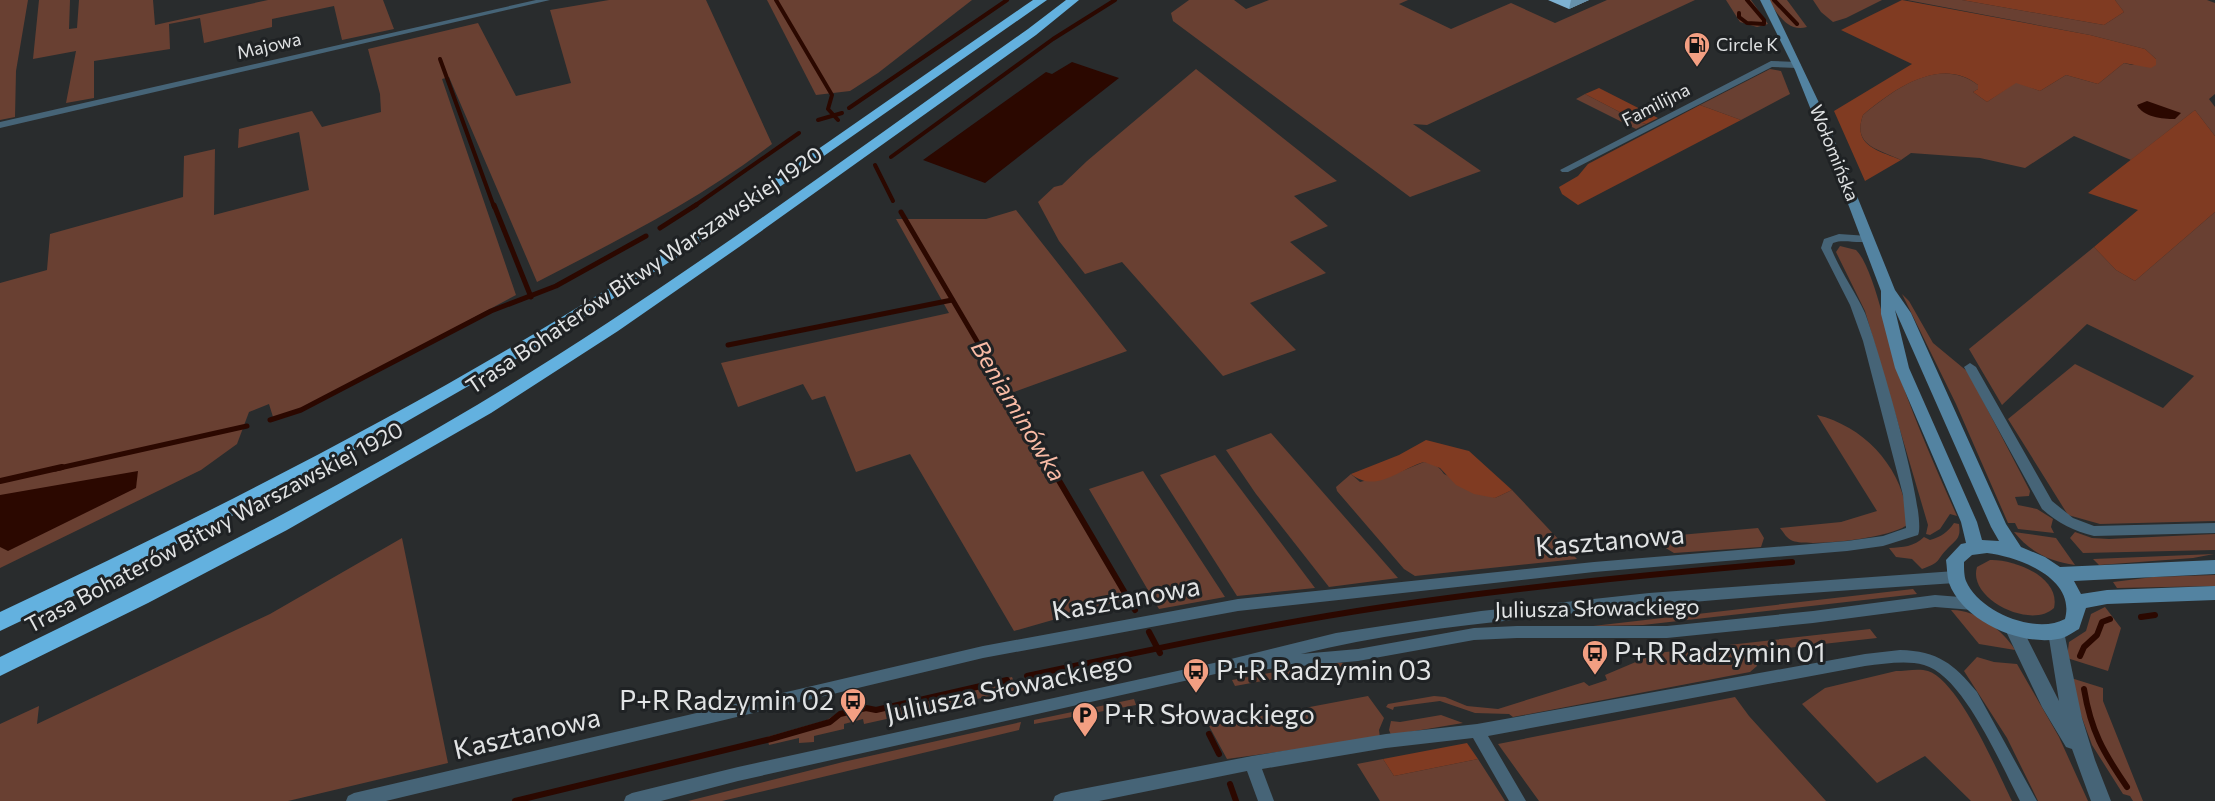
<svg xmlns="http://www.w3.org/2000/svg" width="2215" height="801" font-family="Commissioner,sans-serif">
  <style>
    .green { fill: #694032 }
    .forest { fill: #803b22 }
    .water { fill: #2b0800 }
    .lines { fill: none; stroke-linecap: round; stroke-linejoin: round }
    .stream-far2 { stroke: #2b0800; stroke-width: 4 }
    .stream-far1 { stroke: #2b0800; stroke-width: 5 }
    .stream { stroke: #2b0800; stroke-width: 6 }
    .minor { fill: #466477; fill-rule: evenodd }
    .tertiary { fill: #466477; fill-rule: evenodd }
    .secondary { fill: #5383a1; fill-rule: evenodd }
    .motorway { fill: #63b1df; fill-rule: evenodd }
    .wall { fill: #7eb2d2 }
    .shaded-wall { fill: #6691ab }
    .labels { text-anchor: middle; stroke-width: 6; stroke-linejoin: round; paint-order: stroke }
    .far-poi-label { font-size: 18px; fill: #e1e3e4; stroke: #1f2224; text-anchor: start }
    .far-street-label { font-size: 18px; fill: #e1e3e4; stroke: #1f2224 }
    .street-label { font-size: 22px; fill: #e1e3e4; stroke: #1f2224 }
    .water-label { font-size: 24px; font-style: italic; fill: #f9bba5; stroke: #1f2224 }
    .near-street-label { font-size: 27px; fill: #e1e3e4; stroke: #1f2224 }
    .near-poi-label { font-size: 27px; fill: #e1e3e4; stroke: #1f2224; text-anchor: start }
  </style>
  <rect width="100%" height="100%" fill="#292c2d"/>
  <g class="green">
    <path d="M0,0H28L16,71L15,117L0,120Z"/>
    <path d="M39,0H70L69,29L77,28L79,0H153L155,25L268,0H383L394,29L342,40L334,6L272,19V27L204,43L200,18L169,24L170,49L94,61V98L66,103L76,51L33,59Z"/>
    <path d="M609,0H706L772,144C699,200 618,240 537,282L449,77L442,79L516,295L301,410L273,417L269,404L249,412L237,444L201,470L0,568V283L47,270L50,234L183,197L184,156L215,149L214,215L309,190L299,132L238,148L239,129L312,111L322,127L381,112L380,94L368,49L478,23L516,96L571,83L550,10Z"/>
    <path d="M767,0H972L878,73L850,91L816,95Z"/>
    <path d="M1189,0H1234L1246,9L1269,0H1408L1399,4L1451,29L1511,3L1555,23L1607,0H1695L1427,125L1413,124L1481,171L1410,197L1173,21L1171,13Z"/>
    <path d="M1726,0H1751L1768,24L1757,27L1740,22Z"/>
    <path d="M1768,0H1787L1807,27C1788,33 1777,13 1768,0Z"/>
    <path d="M1813,0H1882L1846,18L1833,22L1821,12Z"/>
    <path d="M1907,0H1962L2104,25L2124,12L2115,0H2207L2215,3V94L2209,99L2215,107V136L2195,110L2131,160L2074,136L2025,168L1980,158L1911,153L1901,160C1878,149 1852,146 1863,115C1893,90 1939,55 1978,85V89L1973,92L1987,102L2016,82L2040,91L2066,75L2098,84L2124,63L2132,65L2156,59L2145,49L2090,35Z"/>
    <path d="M1196,69L1337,181L1294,196L1328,226L1290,242L1326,273L1250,303L1296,350L1223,376L1122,262L1085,274L1059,241L1038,202L1054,187L1062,185L1087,161Z"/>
    <path d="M1770,69L1781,71L1790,94L1741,120L1700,105Z"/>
    <path d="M1585,94L1639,122L1646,124L1636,129L1576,99Z"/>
    <path d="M1016,210L1127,351L1014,392L1004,386L1126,599L1014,631L910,454L856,472L825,396L812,400L803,384L738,407L721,363L949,313L896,219H986Z"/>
    <path d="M2215,212V521L2100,524L2068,515L2008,419L2075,364L2163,408L2194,376L2087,324L2002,405L1969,349L2094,247L2116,270L2135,281Z"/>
    <path d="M1840,246L1856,250C1875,268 1890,351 1901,380C1917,426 1937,471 1957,516L1950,514L1940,529L1930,535L1926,534L1928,525L1865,311L1836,252Z"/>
    <path d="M1902,294L1909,301L1933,343L1968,372L2030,491L2029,496L2015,497L2018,505L2037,509L2053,519L2051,527L2054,533L2018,529L2015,523H2008L1956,404Z"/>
    <path d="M1817,415C1867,427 1906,472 1908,524C1894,538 1812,547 1793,541C1787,539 1784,533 1780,528L1841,522L1877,511Z"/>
    <path d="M1271,433L1398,578L1329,587L1256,494L1226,450Z"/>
    <path d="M1215,455L1315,588L1237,596L1160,475Z"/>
    <path d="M1424,462C1433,463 1439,466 1444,474L1495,498L1512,490L1577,559L1415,576L1404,569L1337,491L1336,487L1351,474L1360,482L1402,471Z"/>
    <path d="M1143,471L1148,479L1225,597L1159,609L1089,489Z"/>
    <path d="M1954,523L1959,524C1961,538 1957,539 1948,548C1936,560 1942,562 1922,569L1912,559L1896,557L1889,548C1903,547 1914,547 1924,537L1930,540C1941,537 1948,532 1954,523Z"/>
    <path d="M1758,528L1764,538L1761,547L1674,553L1664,547L1657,537Z"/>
    <path d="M2014,532L2056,538L2075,565C2050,561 2031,553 2014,532Z"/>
    <path d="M2075,532L2092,538L2109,539L2215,534V550L2083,553L2070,538Z"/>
    <path d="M402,538L448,763L288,801H0V724L39,706L37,724L270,614Z"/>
    <path d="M2214,554L2193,558L2099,565L2093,559Z"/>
    <path d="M1990,560C2014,559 2061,577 2054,608C2031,630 1967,599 1977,567Z"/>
    <path d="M2215,575V586L2117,588L2113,582L2153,577Z"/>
    <path d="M1913,589L1917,594L1643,625L1593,626Z"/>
    <path d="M2105,607L2121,628L2108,671L2067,658L2069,642L2086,631L2091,614Z"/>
    <path d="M1951,610C1975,609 2003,630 2015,650L1979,644Z"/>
    <path d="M1870,629L1877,638L1751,652L1757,666L1750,672L1513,717L1509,714L1475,713L1440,701L1394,707L1393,710L1386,707L1388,704L1434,696L1445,697L1467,706L1498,709L1584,682L1589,686L1607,680L1605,675L1657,653Z"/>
    <path d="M1977,657L1994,662L2017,664L2059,737L2088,801H2038L2007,738L1964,671Z"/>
    <path d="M1335,661L1349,665L1235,686L1232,680Z"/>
    <path d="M1896,671C1905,671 1919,668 1928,671C1959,681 1997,771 2012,801H1971L1925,756L1877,783L1802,704L1825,688Z"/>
    <path d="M1012,677L1016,687L1013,691L864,724L863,719L844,724V729L814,736V742L799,743V738L769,745L767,737L827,720L839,712L863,706L876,708Z"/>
    <path d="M2071,678L2103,688V701L2143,801H2133L2130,796L2123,794L2092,745L2075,699Z"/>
    <path d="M1368,696L1384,718L1379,730L1380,738L1227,759L1209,726Z"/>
    <path d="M1735,697L1749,716L1826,801H1539L1498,744Z"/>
    <path d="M1134,699L1136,705L1034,724V720Z"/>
    <path d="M1441,715L1463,723L1391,735L1389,730L1391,721L1400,722Z"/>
    <path d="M1021,722L1019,730L722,801H688L843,762Z"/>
    <path d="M1383,759L1394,776L1478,759L1505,801H1380L1357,764Z"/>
  </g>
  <g class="forest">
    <path d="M1902,0L2090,35L2145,49L2156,59V65L2151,68L2124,63L2098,84L2066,75L2040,91L2016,83L1987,102L1973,92L1978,89V85C1941,55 1892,90 1863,115C1852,146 1878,150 1901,160L1865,181L1834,111L1912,64L1841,30Z"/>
    <path d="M1962,0H2115L2124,12L2104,25Z"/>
    <path d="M1599,88L1658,118L1646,124L1639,122L1585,94Z"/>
    <path d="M1700,105L1741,120L1578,205L1562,194L1559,187L1578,176L1588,164Z"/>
    <path d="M2195,110L2215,136V212L2135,281L2116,270L2094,247L2138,210L2088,193Z"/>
    <path d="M1426,440L1469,451L1512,490L1495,498L1474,494L1456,485L1440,468L1424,462C1399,469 1376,494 1351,474L1399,455Z"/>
    <path d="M1467,743L1478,759L1394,776L1383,759Z"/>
  </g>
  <g class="water">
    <path d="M1072,62L1119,78L985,183L923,160L1046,72L1052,74Z"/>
    <path d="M2147,101L2181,113L2175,119C2162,119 2143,117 2137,105Z"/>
    <path d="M138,471L136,488L8,551L0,547V495Z"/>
  </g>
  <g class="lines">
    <g class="stream-far2">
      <path d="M776,0L832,95L828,109L838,120"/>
      <path d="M1774,0L1797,24"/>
      <path d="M1739,13V17L1747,23L1764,24V20L1747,0"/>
      <path d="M440,59L494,207"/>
      <path d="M849,108L1007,0"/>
      <path d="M818,120L842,113"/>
      <path d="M891,157L1053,39L1115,0"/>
      <path d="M875,165L893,201"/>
      <path d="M693,207L799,133"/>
    </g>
    <g class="stream-far1">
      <path d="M494,205L531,297"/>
      <path d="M901,212L1052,469"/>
      <path d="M660,228L696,205"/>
      <path d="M728,345L952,300"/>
      <path d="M270,420L301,410L491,311L556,286L646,236"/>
      <path d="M55,469L247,426"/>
    </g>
    <g class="stream">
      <path d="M1051,467L1135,610"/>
      <path d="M0,481L62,467"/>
      <path d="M2141,617L2155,615"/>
      <path d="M1149,632L1160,653"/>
      <path d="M2080,656L2084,647L2097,635L2102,622L2110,619"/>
      <path d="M1027,676C1145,651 1263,625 1383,607C1518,587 1655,574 1792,562"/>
      <path d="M2084,689C2091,731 2103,752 2127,787"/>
      <path d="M1209,734L1219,754"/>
      <path d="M1230,784L1236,801"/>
      <path d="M515,801L771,739L830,722L840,714L866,708L876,710L1007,680"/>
    </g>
    <g class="minor">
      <path d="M536,0H550L0,128V122Z"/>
      <path d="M1771,61L1797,62L1801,65L1797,68L1772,67L1568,172H1562L1560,170Z"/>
      <path d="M1839,234L1868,236L1873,239C1863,246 1845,238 1833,243L1831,248C1840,271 1855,291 1865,313C1876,342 1928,514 1918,535L1883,546L1847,551L1594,572L1238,611L983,658L386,801H346L348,796L354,793L983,646L1238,599L1594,562L1847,541L1883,536L1906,528L1903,495L1863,341L1850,305L1821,248L1824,239Z"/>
      <path d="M1970,363L1976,367L2052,501L2073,518L2094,526L2215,523V533L2094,536C2074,531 2058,523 2042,509L1964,367Z"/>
      <path d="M1955,571L1960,573L1962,577L1960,581L1955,583C1819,592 1683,601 1548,616C1465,625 1381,634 1301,654L1358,649L1474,628L1517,626H1667L1813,611L1935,595L1973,598L1978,600L1980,604L1978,608L1973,610L1935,607L1813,623L1667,638H1517L1474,640L1358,661L1257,670L1251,666L738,781L661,801H624L626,796L632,793L738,767L1223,661L1336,633L1481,611L1649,593Z"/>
      <path d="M1900,650C1938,651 1954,664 1977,692L2037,801H2020C2002,767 1963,675 1924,665C1906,660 1884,664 1865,666L1488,736L1526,801H1509L1473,738L1386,748L1262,769L1274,801H1258L1247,771L1099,801H1053L1055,796L1061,793L1252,756L1386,734L1477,724L1865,654Z"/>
    </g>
    <path class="tertiary" d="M2013,620L2019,622L2059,701L2048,632L2051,627L2057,625L2063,627L2082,718L2095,760L2111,801H2091L2072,749L2066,747L2042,707L2004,627L2007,622Z"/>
    <path class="secondary" d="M1760,0H1770L1821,107L1895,290L1911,313L2006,524L2021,547L2045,557L2060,567L2215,560V574L2074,581L2081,594L2107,590L2215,586V600L2107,604L2086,608L2079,629C2073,632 2066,638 2058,639C2020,646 1963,621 1949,583C1947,576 1947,567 1946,560L1961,544L1966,543L1961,522L1895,368L1881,314V291L1839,180L1795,70ZM1895,310L1991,527L1999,541L1982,540L1977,522L1909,368ZM1987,553C2019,557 2076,578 2065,619C2036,635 1979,612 1966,581C1964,576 1964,568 1964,562L1972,555Z"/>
    <g class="motorway">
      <path d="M1033,0H1047L711,235L549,340L397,427L253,505L107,580L0,631V612C191,522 381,427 562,317C724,219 877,107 1033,0Z"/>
      <path d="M1066,0H1079L1036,35L739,247L618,331L491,413L287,530L148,603L0,676V657C162,578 323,497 477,405C667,291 846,157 1028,29Z"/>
    </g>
  </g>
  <path class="wall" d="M1548,0H1589L1569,9Z"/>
  <path class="shaded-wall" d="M1571,0H1589L1569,9Z"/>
  <defs>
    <g id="fuel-pin" transform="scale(1.35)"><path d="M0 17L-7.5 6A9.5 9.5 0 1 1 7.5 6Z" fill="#f39f82" stroke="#1f2224"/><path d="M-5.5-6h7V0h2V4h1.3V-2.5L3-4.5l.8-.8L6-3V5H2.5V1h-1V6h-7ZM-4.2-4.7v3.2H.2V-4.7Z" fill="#111"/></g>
    <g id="bus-pin" transform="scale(1.35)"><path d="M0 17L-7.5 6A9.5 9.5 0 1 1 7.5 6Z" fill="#f39f82" stroke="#1f2224"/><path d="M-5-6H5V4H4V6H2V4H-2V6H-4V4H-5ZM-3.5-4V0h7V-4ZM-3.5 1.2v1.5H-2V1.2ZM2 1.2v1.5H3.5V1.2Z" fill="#111"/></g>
    <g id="parking-pin" transform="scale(1.35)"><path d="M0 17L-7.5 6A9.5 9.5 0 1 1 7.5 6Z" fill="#f39f82" stroke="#1f2224"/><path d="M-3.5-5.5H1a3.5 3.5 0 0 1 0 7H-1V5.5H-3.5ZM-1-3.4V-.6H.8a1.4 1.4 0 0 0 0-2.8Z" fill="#111"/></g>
  </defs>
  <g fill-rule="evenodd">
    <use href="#fuel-pin" x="1697" y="45"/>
    <use href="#bus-pin" x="1595" y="653"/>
    <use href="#bus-pin" x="1196" y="671"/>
    <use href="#bus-pin" x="853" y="701"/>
    <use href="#parking-pin" x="1085" y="715"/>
  </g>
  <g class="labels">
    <g class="far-poi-label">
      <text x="1716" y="51">Circle K</text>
    </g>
    <g class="far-street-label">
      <text transform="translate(269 46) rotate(-13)" y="6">Majowa</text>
      <text transform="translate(1656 105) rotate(-27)" y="6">Familijna</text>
      <text transform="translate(1834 153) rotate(68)" y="6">Wołomińska</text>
    </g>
    <g class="street-label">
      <text transform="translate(644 270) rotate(-34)" y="8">Trasa Bohaterów Bitwy Warszawskiej 1920</text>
      <text transform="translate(214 527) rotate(-28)" y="8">Trasa Bohaterów Bitwy Warszawskiej 1920</text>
      <text transform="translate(1597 608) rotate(-1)" y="8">Juliusza Słowackiego</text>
    </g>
    <g class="water-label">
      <text transform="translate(1018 411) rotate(59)" y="8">Beniaminówka</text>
    </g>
    <g class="near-street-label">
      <text transform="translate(1610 541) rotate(-5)" y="9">Kasztanowa</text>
      <text transform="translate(1126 599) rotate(-10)" y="9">Kasztanowa</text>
      <text transform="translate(1009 688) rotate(-12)" y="9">Juliusza Słowackiego</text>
      <text transform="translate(527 734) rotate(-13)" y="9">Kasztanowa</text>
    </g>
    <g class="near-poi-label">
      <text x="1614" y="662">P+R Radzymin 01</text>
      <text x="1216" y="680">P+R Radzymin 03</text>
      <text x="834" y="710" text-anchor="end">P+R Radzymin 02</text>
      <text x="1104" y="724">P+R Słowackiego</text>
    </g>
  </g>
</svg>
